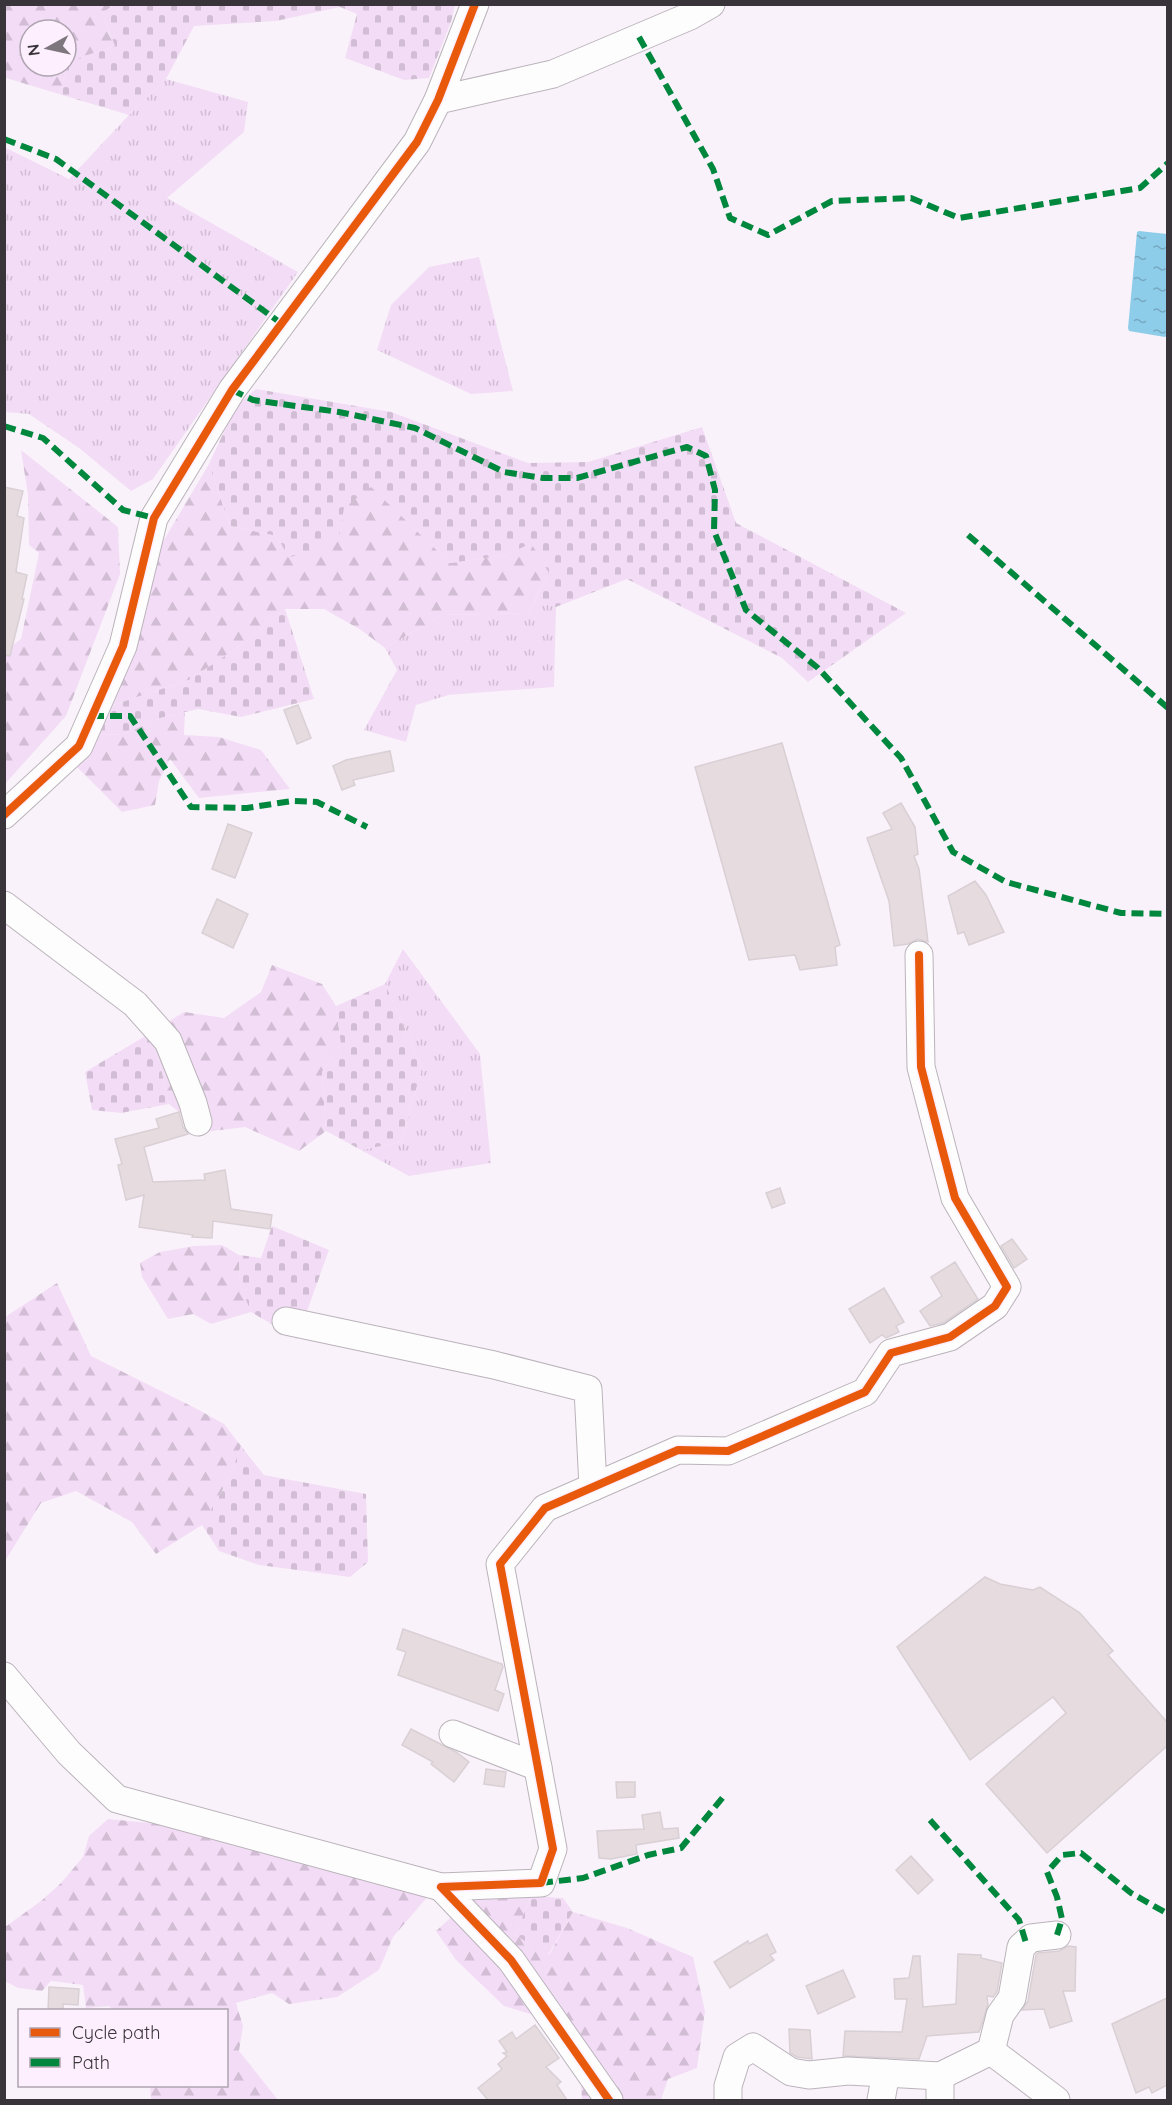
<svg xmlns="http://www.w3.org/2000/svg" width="1172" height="2105" font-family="Quicksand,sans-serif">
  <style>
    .grass { fill: url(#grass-tufts) }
    .forest { fill: url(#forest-firs); fill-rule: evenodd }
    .cemetery { fill: url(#cemetery-stones) }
    .water { fill: url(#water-ripples) }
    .building { fill: #e6dbde; stroke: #d8d0d4; stroke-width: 1.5 }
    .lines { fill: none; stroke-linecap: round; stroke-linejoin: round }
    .minor-casing { stroke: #bab4ba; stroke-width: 29 }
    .minor { stroke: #fefdfe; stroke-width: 27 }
    .quiet { stroke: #00873e; stroke-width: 6; stroke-dasharray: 12 6; stroke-linecap: butt }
    .cycleway-casing { stroke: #fdeffe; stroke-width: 11 }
    .cycleway { stroke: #e8590c; stroke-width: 8 }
  </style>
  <defs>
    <pattern id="grass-tufts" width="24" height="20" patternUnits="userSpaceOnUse" patternTransform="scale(1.5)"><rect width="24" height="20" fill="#f3dcf6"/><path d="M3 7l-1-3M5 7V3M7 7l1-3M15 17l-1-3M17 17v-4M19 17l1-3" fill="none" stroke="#d1bdd4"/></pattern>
    <pattern id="forest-firs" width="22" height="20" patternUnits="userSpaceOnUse" patternTransform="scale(1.5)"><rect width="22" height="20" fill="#f3dcf6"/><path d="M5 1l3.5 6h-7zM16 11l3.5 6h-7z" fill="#d1bdd4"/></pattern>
    <pattern id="cemetery-stones" width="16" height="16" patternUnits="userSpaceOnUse" patternTransform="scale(1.5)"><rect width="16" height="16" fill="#f3dcf6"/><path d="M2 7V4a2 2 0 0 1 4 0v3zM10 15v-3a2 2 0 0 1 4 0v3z" fill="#d1bdd4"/></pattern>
    <pattern id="water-ripples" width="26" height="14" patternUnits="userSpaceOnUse" patternTransform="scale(1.5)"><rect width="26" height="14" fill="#8ecde9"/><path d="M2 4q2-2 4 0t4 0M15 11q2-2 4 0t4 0" fill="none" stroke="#75a7be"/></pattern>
  </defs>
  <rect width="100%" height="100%" fill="#faf2fa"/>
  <g class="grass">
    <path d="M166,79L248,102L244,132L167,198L298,272L153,479L131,491L79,448L29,414L5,412L4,147L69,179L129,115Z"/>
    <path d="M479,257L513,391L471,394L377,350L391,305L429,267Z"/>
    <path d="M534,602L556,607L554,687L448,695L416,705L406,742L364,730L397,670L385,648L442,615L528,613Z"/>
    <path d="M403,949L480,1054L491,1163L409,1176L361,1150L401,1142L422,1068L385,984Z"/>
  </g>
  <g class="forest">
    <path d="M4,5H114L102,13L115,46L70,61L59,94L6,78L4,75ZM30,30H66V66H30Z"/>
    <path d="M21,450L118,527L120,574L66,716L5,784V651L21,639L39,553L29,545L28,495Z"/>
    <path d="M209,464L230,526L278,536L343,508L371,486L450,563L507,555L531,542L549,573L528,613L442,615L385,648L361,630L324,609H285L243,644L189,680L113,705L151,587L161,545Z"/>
    <path d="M185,712L184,735L219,737L261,750L290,789L199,798L170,759L159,781L155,805L122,812L77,767L99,734L122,735L160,718Z"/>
    <path d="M272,965L322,984L336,1006L341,1045L322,1072L326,1131L299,1151L245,1127L204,1132L169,1104L160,1064L147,1035L184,1012L224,1018L261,992Z"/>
    <path d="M222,1245L239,1255L240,1285L251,1312L211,1324L193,1314L168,1319L142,1277L140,1263L160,1252L194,1246Z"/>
    <path d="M57,1283L91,1356L197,1409L224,1424L241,1446L229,1479L202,1525L156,1554L132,1522L76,1491L41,1503L5,1561V1317Z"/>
    <path d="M108,1819L191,1827L429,1895L393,1937L379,1970L337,1997L289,2004L272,1993L236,2003L243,2026L239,2051L278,2100H151L150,2086H226V2010H113L109,2006L86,2008L83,1985L51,1981L42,1991L18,1988L5,1981V1927L41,1901L61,1883L83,1857L89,1836Z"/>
    <path d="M479,1892L531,1896L515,1935L549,1955L573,1912L627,1928L693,1957L705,2011L697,2068L668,2079L661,2100H582L581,2085L534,2015L504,2006L456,1960L436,1931Z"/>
  </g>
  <g class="cemetery">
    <path d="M114,5V4L455,5L451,22L429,78L404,80L345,58L357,14L340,7L276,21L194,26L166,79L129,115L59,94L70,61L115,46L102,13Z"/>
    <path d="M256,389L391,412L528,463L588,462L702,427L736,523L906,613L808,682L782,658L627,579L556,607L534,602L549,573L531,543L507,555L450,563L371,487L344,508L339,536L289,558L277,536L230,526L209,464L236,406Z"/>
    <path d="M285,609L314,699L241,717L198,709L160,718L122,735L99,734L113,705L189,680L243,644Z"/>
    <path d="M385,984L422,1068L401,1142L361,1150L326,1131L322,1072L341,1045L336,1006Z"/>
    <path d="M147,1035L160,1064L169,1104L121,1113L92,1110L85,1072Z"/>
    <path d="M272,1226L329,1250L297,1339L251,1312L240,1285L239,1255L261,1258Z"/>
    <path d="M241,1446L264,1475L366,1494L368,1562L350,1577L259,1565L219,1551L202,1525L229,1479Z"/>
    <path d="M531,1896L563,1898L573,1912L548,1955L515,1935Z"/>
  </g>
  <path class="water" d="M1139,231L1167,234L1168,335L1165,337L1129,331L1128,328L1137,232Z"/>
  <g class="building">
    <path d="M4,487L23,491L17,516L24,518L16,572L27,575L22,599H24L10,656L4,655Z"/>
    <path d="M298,705L311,738L297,744L284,710Z"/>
    <path d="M782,743L840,945L835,947L837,965L800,970L795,955L749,960L695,767Z"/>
    <path d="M390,751L394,771L353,780L355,785L342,790L333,766L346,760Z"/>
    <path d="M901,803L915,827L918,854L914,856L919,869L928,942L918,939L908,944L894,946L889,901L867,838L892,829L883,813Z"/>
    <path d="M228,824L252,833L235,878L212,869Z"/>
    <path d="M975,881L986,895L1004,932L969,945L964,932L958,934L948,896Z"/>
    <path d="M217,899L248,914L233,948L202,933Z"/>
    <path d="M179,1112L183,1127L188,1134L144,1147L153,1182L205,1180L204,1174L225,1170L231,1209L272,1215L270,1229L213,1221L212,1238L192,1237L193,1235L139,1227L144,1195L126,1200L118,1165L122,1164L115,1139L159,1128L156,1119Z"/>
    <path d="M780,1188L785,1203L772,1208L766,1193Z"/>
    <path d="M1012,1239L1027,1259L1014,1268L1001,1246Z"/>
    <path d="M955,1262L978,1299L943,1323L930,1326L920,1311L942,1296L931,1277Z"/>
    <path d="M884,1288L904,1322L896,1326L899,1332L886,1338L882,1335L870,1343L849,1309Z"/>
    <path d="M985,1577L1000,1584L1033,1590L1040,1587L1080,1613L1113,1651L1108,1655L1167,1722V1746L1047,1853L986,1784L1066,1713L1053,1697L970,1760L897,1647Z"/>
    <path d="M403,1629L502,1664L503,1667L495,1690L504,1694L498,1711L398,1675L406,1652L397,1649Z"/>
    <path d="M411,1729L456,1752L469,1762L454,1782L431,1764L433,1762L402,1745Z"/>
    <path d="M486,1769L506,1772L504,1787L484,1784Z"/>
    <path d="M616,1782H635V1797L617,1798Z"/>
    <path d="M660,1812L663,1829L678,1828L679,1838L636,1845L637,1854L611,1859L599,1858L597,1831L644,1829L642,1815Z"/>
    <path d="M911,1856L933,1880L918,1894L896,1870Z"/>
    <path d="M767,1934L776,1952L770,1955L774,1960L730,1988L714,1962L748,1941L749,1944Z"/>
    <path d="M1068,1946L1076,1947L1075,1991H1063L1072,2021L1050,2028L1044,2009L1022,2010L1028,2001L1036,1955L1038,1953L1059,1951Z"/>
    <path d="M958,1954L981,1955V1958L1002,1963L997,1992L993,1997L987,1996L988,2005L979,2032L927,2036L919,2059L843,2056L845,2031L902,2032L907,1999H895L894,1979L909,1978L913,1956H920L923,2007L956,2004Z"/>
    <path d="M843,1970L855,1997L818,2014L806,1986Z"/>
    <path d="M49,1987L79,1989L78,2005L63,2004V2010H48Z"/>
    <path d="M1167,1998V2085L1152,2093L1149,2087L1136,2093L1112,2024Z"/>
    <path d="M535,2025L559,2058L546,2067L561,2082L557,2085L567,2100H488L478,2088L502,2069L498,2064L507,2056L503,2053L507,2052L499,2041L512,2032L516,2039Z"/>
    <path d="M789,2029L810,2030L812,2059L797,2057L790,2053Z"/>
  </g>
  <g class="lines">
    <g class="minor-casing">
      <g id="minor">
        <path d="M438,100L553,74L690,16L711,4"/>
        <path d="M4,815L79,746L123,646L154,518L232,390L417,142L438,100L475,4"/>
        <path d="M4,905L135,1004L168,1041L193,1103L198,1122"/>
        <path d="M286,1321L494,1365L588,1389L593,1487"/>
        <path d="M4,1676L69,1753L117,1799L441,1887"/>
        <path d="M453,1734L538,1767"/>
        <path d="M991,2051L1000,2015L1012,1998L1021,1947L1031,1938L1057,1935"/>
        <path d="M940,2076V2100"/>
        <path d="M609,2100L511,1960L441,1887L541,1883L553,1849L500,1564L545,1508L678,1450L728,1451L865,1392L891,1353L950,1337L995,1306L1007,1287L955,1198L921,1067L919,955"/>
        <path d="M728,2100V2086L737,2057L753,2047L791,2072L809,2075L848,2071L940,2076L991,2051L1056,2100"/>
        <path d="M881,2100L886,2073"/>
      </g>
    </g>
    <use href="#minor" class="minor"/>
    <g class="quiet">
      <path d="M639,37L713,169L730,218L768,235L832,201L911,198L959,218L1140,188L1168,163"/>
      <path d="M4,139L56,159L282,324"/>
      <path d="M232,390L253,400L339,412L415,428L504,472L543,478H577L687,447L706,456L715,490L714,531L746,610L818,668L901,758L953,852L1006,882L1121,913L1168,914"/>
      <path d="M4,426L43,438L123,510L154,518"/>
      <path d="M968,535L1168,708"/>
      <path d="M92,716H130L191,807L247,808L292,801L317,802L367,827"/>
      <path d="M930,1820L1019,1920L1026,1943"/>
      <path d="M541,1883L583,1878L648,1855L681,1848L724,1796"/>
      <path d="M1057,1935L1062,1919L1057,1897L1047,1872L1062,1855L1081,1853L1131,1893L1168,1914"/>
    </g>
    <g class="cycleway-casing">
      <g id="cycleway">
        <path d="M4,815L79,746L123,646L154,518L232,390L417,142L438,100L475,4"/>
        <path d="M609,2100L511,1960L441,1887L541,1883L553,1849L500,1564L545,1508L678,1450L728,1451L865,1392L891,1353L950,1337L995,1306L1007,1287L955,1198L921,1067L919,955"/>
      </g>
    </g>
    <use href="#cycleway" class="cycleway"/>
  </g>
  <rect width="1172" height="2105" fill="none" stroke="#39343a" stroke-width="12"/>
  <rect x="18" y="2009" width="210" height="78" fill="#fdeffe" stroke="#afa4b0" stroke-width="1.5"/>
  <rect x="30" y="2028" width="30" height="9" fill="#e8590c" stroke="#afa4b0" stroke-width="1.5"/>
  <text x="72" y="2039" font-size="18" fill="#39343a">Cycle path</text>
  <rect x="30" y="2058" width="30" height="9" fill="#00873e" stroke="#afa4b0" stroke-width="1.5"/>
  <text x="72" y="2069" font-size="18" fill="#39343a">Path</text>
  <g transform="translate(48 48) rotate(262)"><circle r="28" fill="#fdeffe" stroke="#afa4b0" stroke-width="1.5"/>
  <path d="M0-4.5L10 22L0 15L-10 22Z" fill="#7d767d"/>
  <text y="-9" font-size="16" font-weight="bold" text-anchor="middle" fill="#39343a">N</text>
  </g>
</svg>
